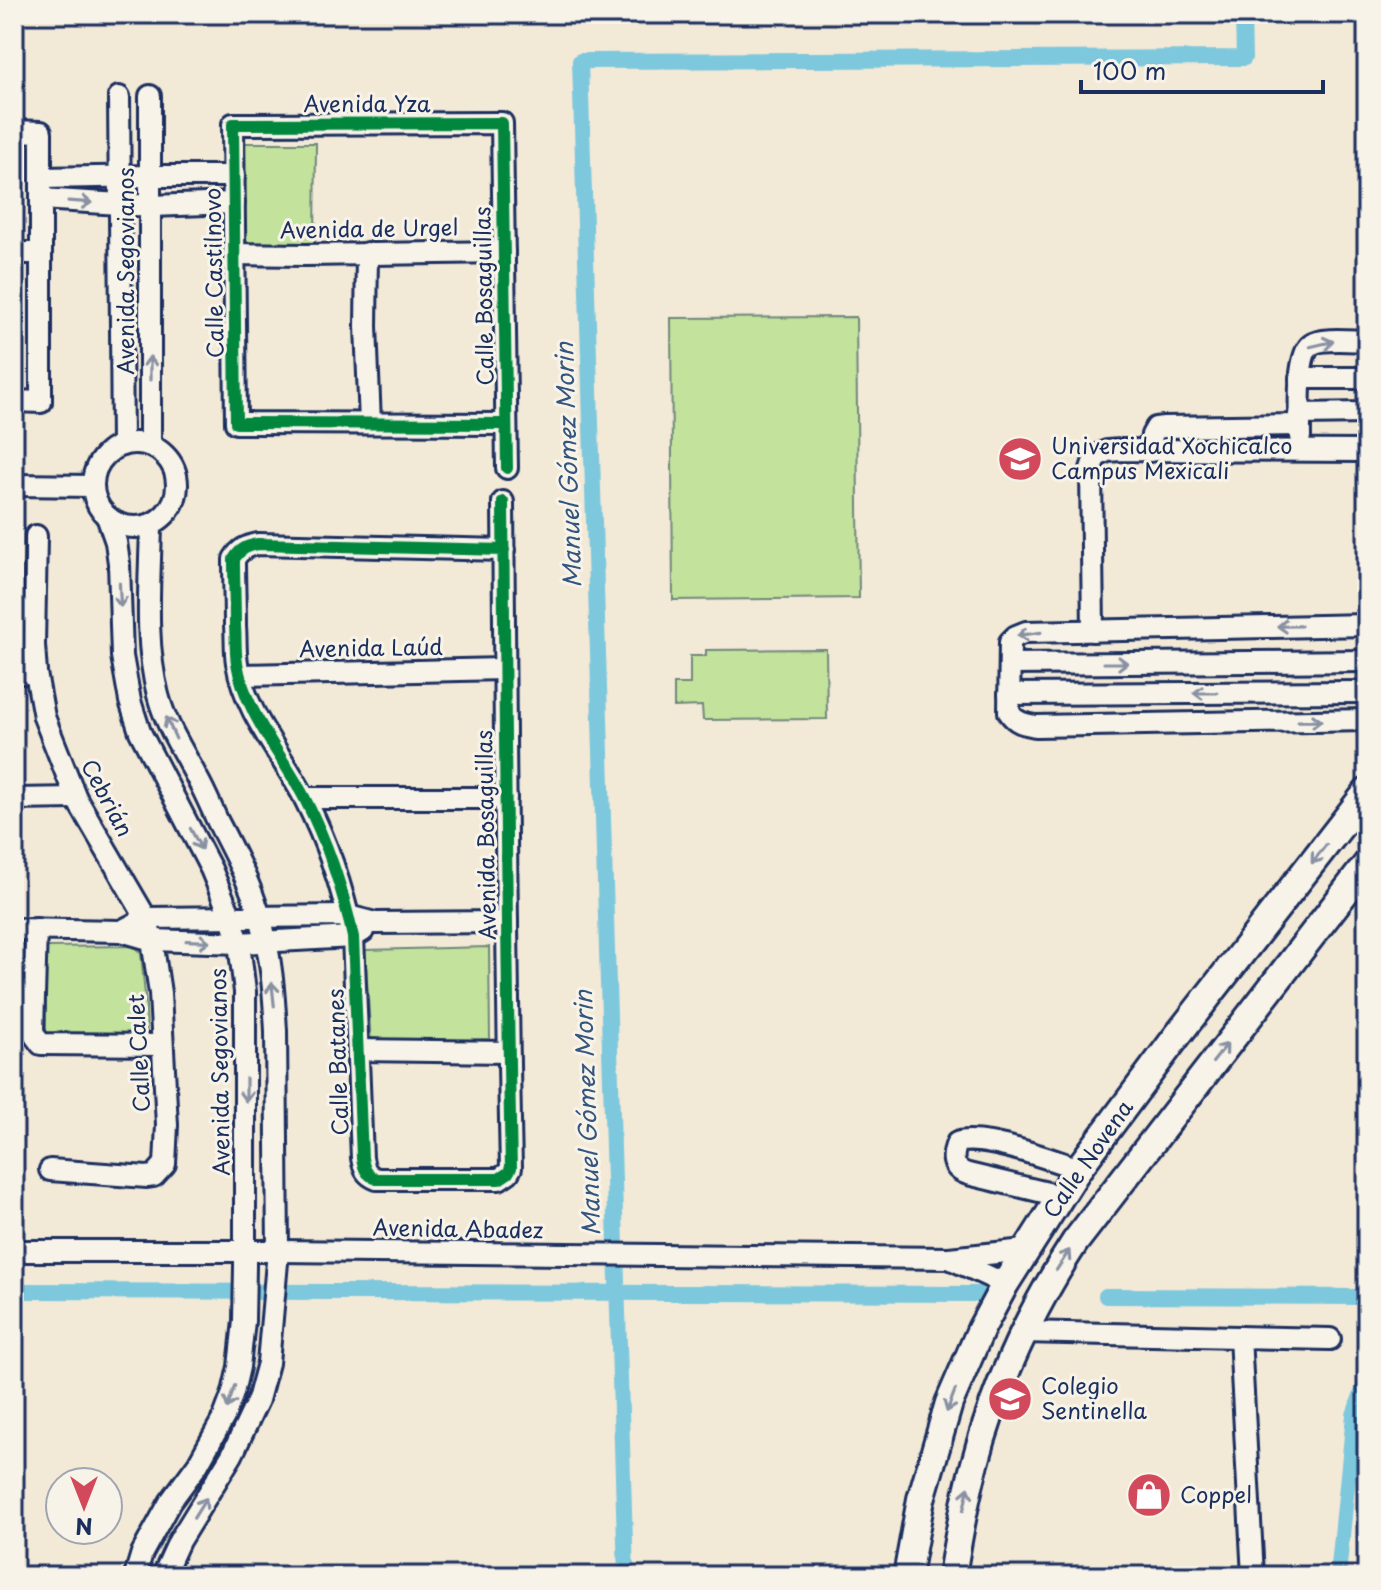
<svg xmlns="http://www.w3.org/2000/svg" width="1381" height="1590" font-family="'Playpen Sans',sans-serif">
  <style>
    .green { fill: #c3e29b; stroke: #6f887c; stroke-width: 2 }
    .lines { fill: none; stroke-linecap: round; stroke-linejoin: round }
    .canal { stroke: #7dc8dd; stroke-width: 16 }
    .minor-casing { stroke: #1b2f5e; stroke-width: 26 }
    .major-casing { stroke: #1b2f5e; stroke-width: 32 }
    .minor { stroke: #f7f3e8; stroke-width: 20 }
    .major { stroke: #f7f3e8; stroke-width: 26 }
    .cycleway-casing { stroke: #f7f3e8; stroke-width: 17 }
    .cycleway { stroke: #00873e; stroke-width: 12 }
    .oneway { stroke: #8991a3 }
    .labels { text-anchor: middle; stroke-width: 6; stroke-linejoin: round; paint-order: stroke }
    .street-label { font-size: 22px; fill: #1b2f5e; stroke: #f7f3e8 }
    .poi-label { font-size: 22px; fill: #1b2f5e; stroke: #f7f3e8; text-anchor: start }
    .water-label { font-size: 24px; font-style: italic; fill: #34557e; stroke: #f7f3e8 }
  </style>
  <rect width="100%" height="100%" fill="#f3e9d7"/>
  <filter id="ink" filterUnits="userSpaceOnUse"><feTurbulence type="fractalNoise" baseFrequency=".0125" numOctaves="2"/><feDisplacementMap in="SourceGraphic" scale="16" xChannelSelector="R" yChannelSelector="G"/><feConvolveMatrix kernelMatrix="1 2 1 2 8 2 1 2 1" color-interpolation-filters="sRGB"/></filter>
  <g filter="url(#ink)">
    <g class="green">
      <path d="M14,143H22L23,236L16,244H14Z"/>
      <path d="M243,143H316L315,244L244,245Z"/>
      <path d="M856,317L859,598L673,600L671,318Z"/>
      <path d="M826,649L827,719L703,720L702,706L674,707V684H690V656H706V650Z"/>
      <path d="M133,946L141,953L146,1006L147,1038L46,1040V947Z"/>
      <path d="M489,947L490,1039L371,1044L365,950Z"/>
    </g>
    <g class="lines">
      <g class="canal">
        <path d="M14,1291L978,1294"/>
        <path d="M1106,1296L1367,1297"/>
        <path d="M626,1576L580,61L1244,58L1243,14"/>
        <path d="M1338,1576L1354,1415L1367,1379"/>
      </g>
      <g class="minor-casing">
        <g id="minor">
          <path d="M119,97L122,445"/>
          <path d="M14,131L41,132V402L14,401"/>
          <path d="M41,178L151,176H234"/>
          <path d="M41,199L151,206L234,203"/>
          <path d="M14,253H41"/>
          <path d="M367,253L366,326L370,423"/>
          <path d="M234,254L306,255L504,252"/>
          <path d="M1300,378H1367"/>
          <path d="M1299,414L1367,413"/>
          <path d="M505,424L236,423L233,124L502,123L507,468"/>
          <path d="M1300,437C1300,419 1296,355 1311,345C1322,337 1353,341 1367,341"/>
          <circle cx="135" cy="485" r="42"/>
          <path d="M150,446V96"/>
          <path d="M1150,451L1152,435L1156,428L1164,427L1300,425"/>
          <path d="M14,485L92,486"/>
          <path d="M503,502C505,724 506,946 511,1168L508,1173L499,1179H377C366,1175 364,1169 362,1158L353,937C343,890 327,842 305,799C282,754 245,713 237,663C235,651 236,638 235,626C235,603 234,581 234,559C240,549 247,546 258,544L504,550"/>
          <path d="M108,519L116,542L119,563L122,656L130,701L140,732L211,869L231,917L239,943L245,992V1266L244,1321L239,1367L233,1393L224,1417L198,1464L170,1502L142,1553L135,1576"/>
          <path d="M151,525C150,581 144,641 158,695C166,726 183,750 197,778C205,792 211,807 218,822C234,853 250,883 260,917C271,954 274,993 276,1031L278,1251L268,1363L258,1400L232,1455L179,1541L163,1576"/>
          <path d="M36,536L34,645L36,673L44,717L76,798L146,918L152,940L160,993L167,1125L165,1164L154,1176L147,1177L50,1170"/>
          <path d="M1367,625L1026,632L1016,636L1010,642L1009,712C1016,723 1024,724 1036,726L1367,720"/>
          <path d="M1093,631L1091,469L1095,457L1107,451L1121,450L1367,451"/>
          <path d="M1010,664L1367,661"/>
          <path d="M14,673H36"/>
          <path d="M240,675L503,669"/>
          <path d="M1009,694L1367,692"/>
          <path d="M305,798H506"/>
          <path d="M14,799L76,798"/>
          <path d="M14,929L121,931L152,940L239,943L353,937L363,931"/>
          <path d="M36,929L33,1030L35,1036L41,1044L162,1045"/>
          <path d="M121,931L146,918L348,916L375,923L507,922"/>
          <path d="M358,1050L508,1052"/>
          <path d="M1060,1196L968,1174C952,1169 951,1158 957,1143C977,1133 1054,1160 1078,1169"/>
          <path d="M14,1251H278L949,1258L1025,1250"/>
          <path d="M949,1258L1005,1284"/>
          <path d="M1023,1332L1330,1339"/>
          <path d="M1240,1337L1253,1576"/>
        </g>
      </g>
      <g class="major-casing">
        <g id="major">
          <path d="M907,1576L921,1499L949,1403L981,1329L1005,1284L1078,1169L1177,1036L1367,792"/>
          <path d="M952,1576C958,1539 964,1503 974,1467C995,1386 1030,1311 1075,1242L1367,864"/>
        </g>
      </g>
      <use href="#minor" class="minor"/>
      <use href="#major" class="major"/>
      <g class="cycleway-casing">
        <g id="cycleway">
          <path d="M505,424L236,423L233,124L502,123L507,468"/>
          <path d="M503,502C505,724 506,946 511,1168L508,1173L499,1179H377C366,1175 364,1169 362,1158L353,937C343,890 327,842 305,799C282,754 245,713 237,663C235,651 236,638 235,626C235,603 234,581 234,559C240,549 247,546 258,544L504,550"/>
        </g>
      </g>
      <use href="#cycleway" class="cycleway"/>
    </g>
    <defs><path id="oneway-shaft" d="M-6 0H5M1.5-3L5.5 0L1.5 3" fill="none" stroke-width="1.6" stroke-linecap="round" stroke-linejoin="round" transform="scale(2)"/></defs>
    <g class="oneway">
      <use href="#oneway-shaft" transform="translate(80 202) rotate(4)"/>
      <use href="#oneway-shaft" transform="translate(1322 344) rotate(-13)"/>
      <use href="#oneway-shaft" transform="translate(150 368) rotate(-90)"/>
      <use href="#oneway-shaft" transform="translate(120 595) rotate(87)"/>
      <use href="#oneway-shaft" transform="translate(1289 626) rotate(179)"/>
      <use href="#oneway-shaft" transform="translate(1029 634) rotate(172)"/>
      <use href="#oneway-shaft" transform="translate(1116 663)"/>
      <use href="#oneway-shaft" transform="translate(1205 693) rotate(180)"/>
      <use href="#oneway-shaft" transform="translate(1310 721) rotate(-1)"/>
      <use href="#oneway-shaft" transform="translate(171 728) rotate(-114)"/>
      <use href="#oneway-shaft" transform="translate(196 839) rotate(62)"/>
      <use href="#oneway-shaft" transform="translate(1319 854) rotate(128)"/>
      <use href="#oneway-shaft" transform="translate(198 941) rotate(2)"/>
      <use href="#oneway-shaft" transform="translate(273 994) rotate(-96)"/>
      <use href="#oneway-shaft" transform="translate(1220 1053) rotate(-52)"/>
      <use href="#oneway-shaft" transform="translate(246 1090) rotate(90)"/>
      <use href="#oneway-shaft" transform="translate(1063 1260) rotate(-57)"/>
      <use href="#oneway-shaft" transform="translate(231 1397) rotate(108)"/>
      <use href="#oneway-shaft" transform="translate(951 1401) rotate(111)"/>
      <use href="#oneway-shaft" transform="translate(966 1499) rotate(-77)"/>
      <use href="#oneway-shaft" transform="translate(200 1508) rotate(-58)"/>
    </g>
  </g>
  <defs>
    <g id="university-disc" transform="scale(2.3)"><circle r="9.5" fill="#d1495b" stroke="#f7f3e8"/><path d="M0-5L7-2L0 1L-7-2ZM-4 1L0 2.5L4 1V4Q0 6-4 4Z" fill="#fff"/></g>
    <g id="school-disc" transform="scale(2.3)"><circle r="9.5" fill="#d1495b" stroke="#f7f3e8"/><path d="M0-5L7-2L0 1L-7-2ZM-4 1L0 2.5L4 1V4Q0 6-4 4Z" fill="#fff"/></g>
    <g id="shop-disc" transform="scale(2.3)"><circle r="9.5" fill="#d1495b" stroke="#f7f3e8"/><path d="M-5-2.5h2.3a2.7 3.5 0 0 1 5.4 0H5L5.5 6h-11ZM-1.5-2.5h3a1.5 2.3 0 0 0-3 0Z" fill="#fff"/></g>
  </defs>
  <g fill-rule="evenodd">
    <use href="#university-disc" x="1020" y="459"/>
    <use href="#school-disc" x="1010" y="1399"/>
    <use href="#shop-disc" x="1149" y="1495"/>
  </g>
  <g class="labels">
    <g class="street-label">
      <text x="367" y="112">Avenida Yza</text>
      <text transform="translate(369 229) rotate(-1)" y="8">Avenida de Urgel</text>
      <text transform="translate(126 271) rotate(-90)" y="8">Avenida Segovianos</text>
      <text transform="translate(214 273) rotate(-91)" y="8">Calle Castilnovo</text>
      <text transform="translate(484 296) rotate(-91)" y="8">Calle Bosaguillas</text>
      <text transform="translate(371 648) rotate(-1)" y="8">Avenida Laúd</text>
      <text transform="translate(107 798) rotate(62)" y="8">Cebrián</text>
      <text transform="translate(486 835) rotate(-91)" y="8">Avenida Bosaguillas</text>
      <text transform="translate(139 1053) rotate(-93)" y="8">Calle Calet</text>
      <text transform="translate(338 1062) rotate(-92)" y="8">Calle Batanes</text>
      <text transform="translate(220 1072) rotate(-91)" y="8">Avenida Segovianos</text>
      <text transform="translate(1088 1159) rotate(-55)" y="8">Calle Novena</text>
      <text transform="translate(458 1229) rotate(1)" y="8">Avenida Abadez</text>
    </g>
    <g class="poi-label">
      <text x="1051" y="454">Universidad Xochicalco<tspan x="1051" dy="25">Campus Mexicali</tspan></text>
      <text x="1041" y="1394">Colegio<tspan x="1041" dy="25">Sentinella</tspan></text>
      <text x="1180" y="1503">Coppel</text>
    </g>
    <g class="water-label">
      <text transform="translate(569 465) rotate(-92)" y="8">Manuel Gómez Morin</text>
      <text transform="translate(588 1113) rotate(-92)" y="8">Manuel Gómez Morin</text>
    </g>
  </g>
  <rect width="1381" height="1590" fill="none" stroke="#f7f3e8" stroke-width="48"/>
  <rect x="24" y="24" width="1333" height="1542" fill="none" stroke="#1b2f5e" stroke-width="3" filter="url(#ink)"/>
  <g transform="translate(84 1506) rotate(180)"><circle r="38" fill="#f7f3e8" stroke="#9fa5b1" stroke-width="2"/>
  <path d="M0-6L14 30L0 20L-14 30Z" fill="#d1495b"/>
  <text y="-12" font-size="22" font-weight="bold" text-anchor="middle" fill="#1b2f5e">N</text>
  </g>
  <path d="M1081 80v12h242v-12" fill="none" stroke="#1b2f5e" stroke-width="4"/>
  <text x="1093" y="80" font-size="24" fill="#1b2f5e" stroke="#f7f3e8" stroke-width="6" paint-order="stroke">100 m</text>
</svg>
